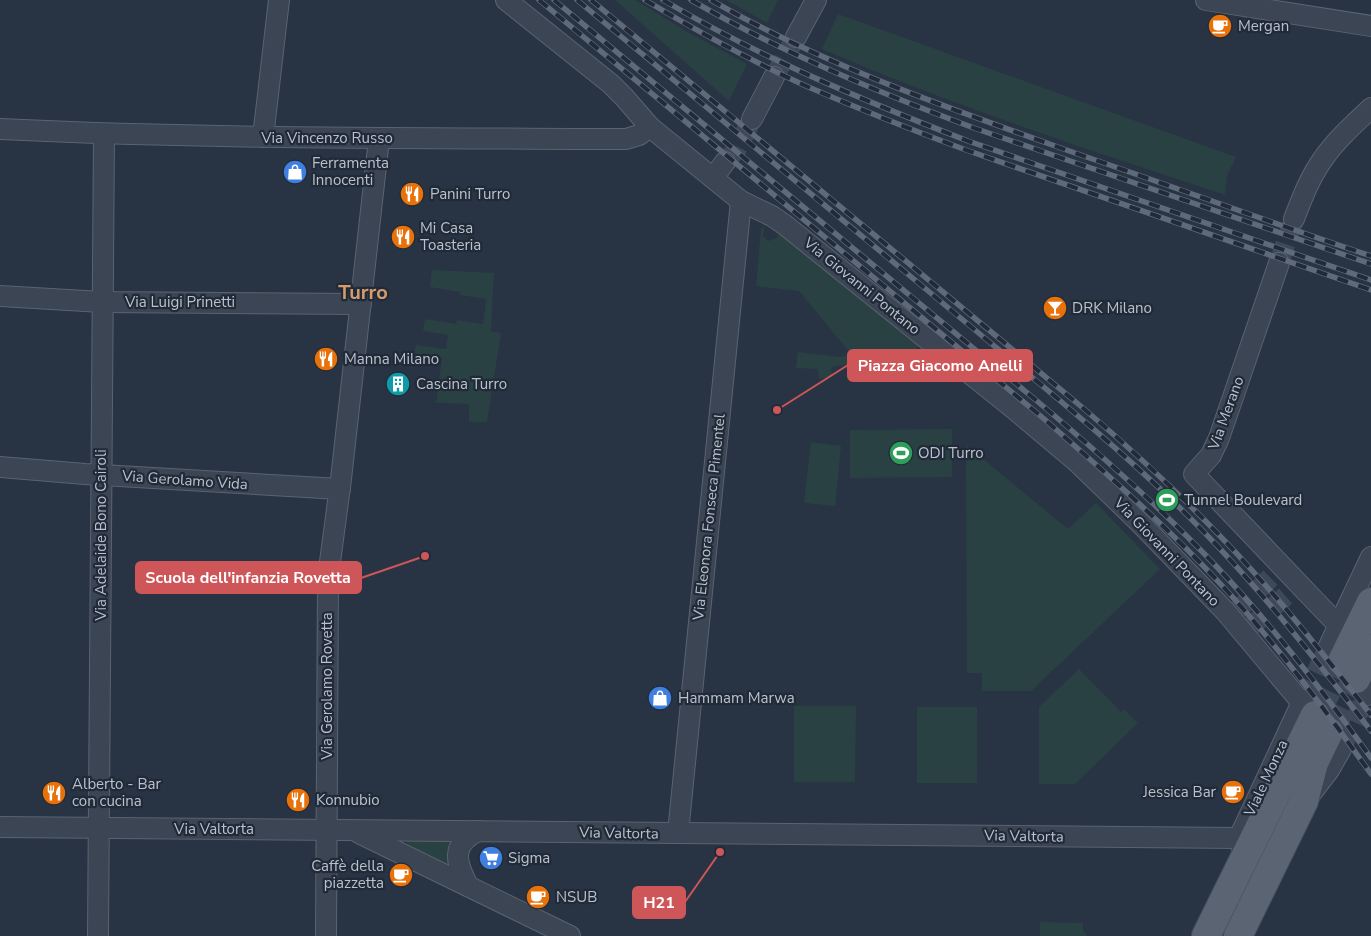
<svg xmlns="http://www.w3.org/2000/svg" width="1371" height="936" font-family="'Nunito Sans',sans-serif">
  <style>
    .green { fill: #2a4144 }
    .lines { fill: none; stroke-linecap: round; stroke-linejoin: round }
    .minor-tunnel { stroke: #3e4858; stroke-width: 20; stroke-dasharray: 20 10; stroke-linecap: butt }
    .primary-tunnel { stroke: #3e4858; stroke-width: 28; stroke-dasharray: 28 14; stroke-linecap: butt }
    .minor-casing { stroke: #5b6370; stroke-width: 22 }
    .primary-casing { stroke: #464e5c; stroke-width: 30 }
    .minor { stroke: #3c4553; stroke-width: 20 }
    .primary { stroke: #5a6473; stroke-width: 28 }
    .rail-casing { stroke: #5e697a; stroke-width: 5.5 }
    .rail { stroke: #212a38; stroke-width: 4; stroke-dasharray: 11; stroke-linecap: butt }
    .labels { text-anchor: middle; stroke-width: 4.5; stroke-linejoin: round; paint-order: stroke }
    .poi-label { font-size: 15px; fill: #bac1cc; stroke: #212a38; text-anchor: start }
    .street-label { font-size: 15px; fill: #bac1cc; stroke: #212a38 }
    .district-label { font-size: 20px; font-weight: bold; fill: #d59b6c; stroke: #212a38 }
    .leader { fill: none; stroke: #ce5659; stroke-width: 2 }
    .callout-dot { fill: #ce5659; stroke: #212a38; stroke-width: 2 }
    .callout { fill: #ce5659; stroke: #ce5659; stroke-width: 2 }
    .callout-label { font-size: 16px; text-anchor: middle; font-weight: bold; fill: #fff }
  </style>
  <rect width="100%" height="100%" fill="#283343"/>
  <g class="green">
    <path d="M615,0H635L691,34L747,64L729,101Z"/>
    <path d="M726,0H778L767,23Z"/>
    <path d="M838,14L1236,157L1227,176L1225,195C1090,150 953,106 822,49Z"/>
    <path d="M764,226L763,236L768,241L777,238L779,231L920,344L910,357L901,355L895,360L893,364L878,367L875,351L865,352L866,362L831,367L832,377L819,379L818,369L796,368L798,352L841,357L851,354L799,291L756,286L761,229Z"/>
    <path d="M432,270L494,273L491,331L501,333L487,422H469V404L436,403L442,358L414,353L416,345L446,349L448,335L423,331L425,319L456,324L457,320L483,324L486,299L460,295V292L430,287Z"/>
    <path d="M952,429V477L850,478V430Z"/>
    <path d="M811,442L841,446L835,506L804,503Z"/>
    <path d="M966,445L1068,529L1096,503L1160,569L1031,691H982V673H967Z"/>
    <path d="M1079,669L1121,712L1124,709L1138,723L1075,784H1039V707Z"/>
    <path d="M794,706H856L855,782H794Z"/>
    <rect x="917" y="707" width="60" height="76"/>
    <path d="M454,838L447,851L448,866L409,847L407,844V840Z"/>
    <path d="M1040,922L1083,923V930L1087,936H1040Z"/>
  </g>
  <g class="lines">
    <g class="minor-tunnel">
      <path d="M774,77L796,37"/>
      <path d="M725,162L737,149L752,119"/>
      <path d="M1279,263L1294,219"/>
      <path d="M1235,613L1271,577"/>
      <path d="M1248,629L1287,595"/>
      <path d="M1303,700L1329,646"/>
      <path d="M1341,749L1367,695"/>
    </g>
    <g class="primary-tunnel">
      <path d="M1315,715L1342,661"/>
      <path d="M1329,732L1356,679"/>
    </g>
    <g class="minor-casing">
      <g id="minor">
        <path d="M506,0L611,84L624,97L650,127L741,201L772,216L785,225L1014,409L1076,461L1141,524L1225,611L1302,703"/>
        <path d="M1206,0L1371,26"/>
        <path d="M796,37L816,0"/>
        <path d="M752,119L774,77"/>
        <path d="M0,129C209,139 417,138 626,139L639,135L650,127"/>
        <path d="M263,137L279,0"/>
        <path d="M713,178L725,162"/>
        <path d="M1294,219C1302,198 1310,177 1323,159C1336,140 1354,124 1371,108"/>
        <path d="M1279,263L1219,438L1211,455L1194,474L1338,625"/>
        <path d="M0,296L102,302L361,304"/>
        <path d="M0,467L85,474L340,489"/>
        <path d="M1329,646L1371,557"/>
        <path d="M1367,695L1371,685"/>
        <path d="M1309,796L1329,770L1341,749"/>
        <path d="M0,827L1239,838"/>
        <path d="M359,833L570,936"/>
        <path d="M678,833L741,201"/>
        <path d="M1243,851L1239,838L1303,700"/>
        <path d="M468,886C456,862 450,845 478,831"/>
        <path d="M98,936L104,134"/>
        <path d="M326,936L328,577L341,479L379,139"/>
      </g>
    </g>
    <g class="primary-casing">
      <g id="primary">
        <path d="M1342,661L1371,602"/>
        <path d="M1356,679L1371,649"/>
        <path d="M1206,936L1315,715"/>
        <path d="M1238,936L1304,801L1314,763L1329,732"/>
      </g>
    </g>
    <use href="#minor" class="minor"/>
    <use href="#primary" class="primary"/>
    <g class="rail-casing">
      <g id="rail">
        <path d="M539,0L1043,418C1107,474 1171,530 1228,592C1280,649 1326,711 1371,774"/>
        <path d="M554,0L1037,401C1099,453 1160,507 1216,566C1272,625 1323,691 1371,758"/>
        <path d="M577,0C696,98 814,197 933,295C1016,365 1102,432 1180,508C1250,576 1311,653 1371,731"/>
        <path d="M591,0L1083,408C1145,461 1204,516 1258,577C1298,621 1334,668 1371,715"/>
        <path d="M645,0C697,31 751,61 806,86C859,109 912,130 966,150L1371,290"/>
        <path d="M663,0C761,58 862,100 968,141L1371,280"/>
        <path d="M691,0C781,52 877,92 974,128L1371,264"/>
        <path d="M711,0C825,66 951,109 1075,153C1174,187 1272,223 1371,256"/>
      </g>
    </g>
    <use href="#rail" class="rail"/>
  </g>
  <defs>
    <g id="cafe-disc" transform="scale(1.25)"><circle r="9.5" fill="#e8710a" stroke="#212a38"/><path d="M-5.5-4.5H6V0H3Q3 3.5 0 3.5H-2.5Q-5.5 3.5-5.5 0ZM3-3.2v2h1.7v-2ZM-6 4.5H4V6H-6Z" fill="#fff"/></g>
    <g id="shop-disc" transform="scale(1.25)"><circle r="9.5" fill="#3f7fe0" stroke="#212a38"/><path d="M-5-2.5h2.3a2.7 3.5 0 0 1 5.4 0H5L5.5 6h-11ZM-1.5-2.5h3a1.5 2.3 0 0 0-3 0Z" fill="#fff"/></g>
    <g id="restaurant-disc" transform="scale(1.25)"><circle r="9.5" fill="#e8710a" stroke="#212a38"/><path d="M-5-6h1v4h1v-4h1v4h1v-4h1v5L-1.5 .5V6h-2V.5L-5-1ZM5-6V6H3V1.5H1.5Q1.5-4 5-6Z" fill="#fff"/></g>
    <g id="bar-disc" transform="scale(1.25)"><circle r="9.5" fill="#e8710a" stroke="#212a38"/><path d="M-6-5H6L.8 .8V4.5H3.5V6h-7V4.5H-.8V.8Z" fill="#fff"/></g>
    <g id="building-disc" transform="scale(1.25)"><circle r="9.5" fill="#0f9aa8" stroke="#212a38"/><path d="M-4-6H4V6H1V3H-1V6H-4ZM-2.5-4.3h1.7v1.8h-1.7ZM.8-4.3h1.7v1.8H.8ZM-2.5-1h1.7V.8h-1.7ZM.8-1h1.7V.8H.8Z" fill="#fff"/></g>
    <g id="stadium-disc" transform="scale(1.25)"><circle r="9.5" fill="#2e9e5b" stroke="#212a38"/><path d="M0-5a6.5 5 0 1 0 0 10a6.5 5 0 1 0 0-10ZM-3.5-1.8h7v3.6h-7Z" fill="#fff"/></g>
    <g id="supermarket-disc" transform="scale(1.25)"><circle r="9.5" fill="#3f7fe0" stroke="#212a38"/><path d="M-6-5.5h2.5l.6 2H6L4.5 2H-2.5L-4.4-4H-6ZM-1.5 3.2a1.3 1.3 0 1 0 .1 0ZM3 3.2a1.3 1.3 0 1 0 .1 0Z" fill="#fff"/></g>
  </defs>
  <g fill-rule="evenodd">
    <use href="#cafe-disc" x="1220" y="26"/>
    <use href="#shop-disc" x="295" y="172"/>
    <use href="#restaurant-disc" x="412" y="194"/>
    <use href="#restaurant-disc" x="403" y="237"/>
    <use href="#bar-disc" x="1055" y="308"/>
    <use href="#restaurant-disc" x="326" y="359"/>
    <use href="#building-disc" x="398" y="384"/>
    <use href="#stadium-disc" x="901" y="453"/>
    <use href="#stadium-disc" x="1167" y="500"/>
    <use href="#shop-disc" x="660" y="698"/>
    <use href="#cafe-disc" x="1233" y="792"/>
    <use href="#restaurant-disc" x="54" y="793"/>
    <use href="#restaurant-disc" x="298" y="800"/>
    <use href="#supermarket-disc" x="491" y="858"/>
    <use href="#cafe-disc" x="401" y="875"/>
    <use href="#cafe-disc" x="538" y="897"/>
  </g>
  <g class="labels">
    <g class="poi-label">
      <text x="1238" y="31">Mergan</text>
      <text x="312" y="168">Ferramenta<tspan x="312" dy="17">Innocenti</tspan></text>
      <text x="430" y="199">Panini Turro</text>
      <text x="420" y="233">Mi Casa<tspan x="420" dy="17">Toasteria</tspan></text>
      <text x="1072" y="313">DRK Milano</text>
      <text x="344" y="364">Manna Milano</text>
      <text x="416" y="389">Cascina Turro</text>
      <text x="918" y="458">ODI Turro</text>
      <text x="1184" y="505">Tunnel Boulevard</text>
      <text x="678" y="703">Hammam Marwa</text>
      <text x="72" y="789">Alberto - Bar<tspan x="72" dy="17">con cucina</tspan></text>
      <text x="1216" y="797" text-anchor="end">Jessica Bar</text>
      <text x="316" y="805">Konnubio</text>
      <text x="508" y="863">Sigma</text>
      <text x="384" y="871" text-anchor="end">Caffè della<tspan x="384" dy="17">piazzetta</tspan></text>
      <text x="556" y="902">NSUB</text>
    </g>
    <g class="street-label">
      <text x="327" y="143">Via Vincenzo Russo</text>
      <text transform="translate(862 286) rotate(39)" y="5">Via Giovanni Pontano</text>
      <text x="180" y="307">Via Luigi Prinetti</text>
      <text transform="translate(1226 413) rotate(-70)" y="5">Via Merano</text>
      <text transform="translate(185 480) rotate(4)" y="5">Via Gerolamo Vida</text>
      <text transform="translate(709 517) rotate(-84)" y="5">Via Eleonora Fonseca Pimentel</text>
      <text transform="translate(101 535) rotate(-90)" y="5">Via Adelaide Bono Cairoli</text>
      <text transform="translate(1167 552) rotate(46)" y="5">Via Giovanni Pontano</text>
      <text transform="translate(327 686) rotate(-90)" y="5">Via Gerolamo Rovetta</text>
      <text transform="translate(1266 778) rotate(-65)" y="5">Viale Monza</text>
      <text x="214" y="834">Via Valtorta</text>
      <text transform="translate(619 833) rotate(1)" y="5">Via Valtorta</text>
      <text transform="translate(1024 836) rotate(1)" y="5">Via Valtorta</text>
    </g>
    <g class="district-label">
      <text x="363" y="299">Turro</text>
    </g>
  </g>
  <path class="leader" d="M777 410L848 365M425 556L361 578M720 852L685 902"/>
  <g class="callout-dot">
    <circle cx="777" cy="410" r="5"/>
    <circle cx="425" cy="556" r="5"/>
    <circle cx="720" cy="852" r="5"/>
  </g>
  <g class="callout">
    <rect x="848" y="350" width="184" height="31" rx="5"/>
    <rect x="136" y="562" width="225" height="31" rx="5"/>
    <rect x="633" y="887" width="52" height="31" rx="5"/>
  </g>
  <g class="callout-label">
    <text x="940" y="371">Piazza Giacomo Anelli</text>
    <text x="248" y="583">Scuola dell'infanzia Rovetta</text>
    <text x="659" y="908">H21</text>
  </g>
</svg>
